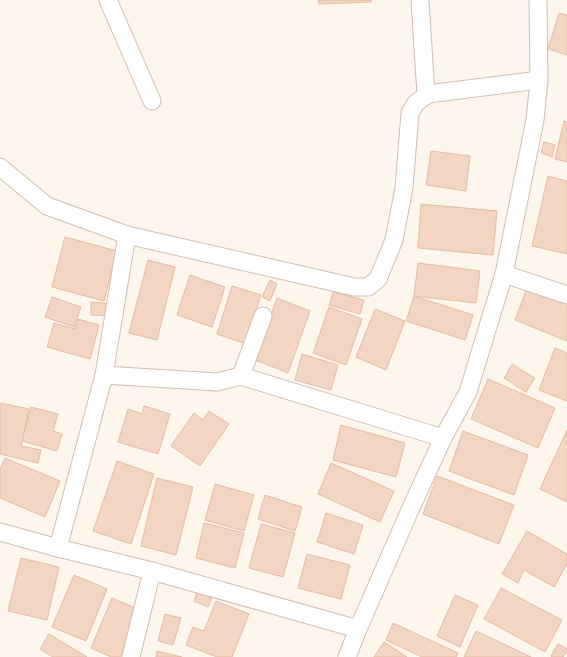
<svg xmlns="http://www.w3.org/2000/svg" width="567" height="657" font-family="'Nunito Sans',sans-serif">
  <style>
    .building { fill: #f3d5c3; stroke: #e6bba3 }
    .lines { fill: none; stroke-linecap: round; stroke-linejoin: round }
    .street-casing { stroke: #d1beb0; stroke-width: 19 }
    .street { stroke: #fff; stroke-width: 17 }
  </style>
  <rect width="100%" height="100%" fill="#fdf6ec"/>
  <g class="building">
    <path d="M318,0H371V2L319,4Z"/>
    <path d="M559,13L567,15V55L548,49Z"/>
    <path d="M564,121L567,122V162L555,159Z"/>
    <path d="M544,142L555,145L552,157L541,153Z"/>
    <path d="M431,151L470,156L466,191L426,185Z"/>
    <path d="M548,176L567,181V254L532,246Z"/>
    <path d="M421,204L497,211L493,255L418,248Z"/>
    <path d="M65,237L117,251L104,301L52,287Z"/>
    <path d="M148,260L175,267L157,340L129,333Z"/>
    <path d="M418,263L480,271L476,303L414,296Z"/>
    <path d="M190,275L225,287L212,327L177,315Z"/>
    <path d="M270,280L277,284L270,301L262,297Z"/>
    <path d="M232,286L261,295L246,344L217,334Z"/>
    <path d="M527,288L567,304V341L515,320Z"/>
    <path d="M333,292L364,300L360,314L329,305Z"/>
    <path d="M414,296L473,315L465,340L406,321Z"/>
    <path d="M52,297L81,307L74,327L45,317Z"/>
    <path d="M277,298L310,311L288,373L255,360Z"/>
    <path d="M91,302L113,304L112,316L91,315Z"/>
    <path d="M329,307L362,319L346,365L313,353Z"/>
    <path d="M375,309L405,321L386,370L356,357Z"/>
    <path d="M78,319L99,325L90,359L47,347L54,323L75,329Z"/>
    <path d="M555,348L567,353V401L539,390Z"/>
    <path d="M302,354L338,365L331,390L295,380Z"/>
    <path d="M512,364L535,378L526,392L504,378Z"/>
    <path d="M488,379L555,408L538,448L471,419Z"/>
    <path d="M1,403L29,409L21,446L41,450L38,463L0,454V408Z"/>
    <path d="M144,406L170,414L158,454L118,442L128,409L142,414Z"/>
    <path d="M31,407L58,414L53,431L62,434L57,451L22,441Z"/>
    <path d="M209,411L229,424L200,466L171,446L194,413L203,420Z"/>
    <path d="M341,425L405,443L396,477L333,460Z"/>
    <path d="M567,430V502L540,489Z"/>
    <path d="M463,431L528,455L514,495L449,471Z"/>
    <path d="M5,458L60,481L45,517L0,498V470Z"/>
    <path d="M117,461L154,474L131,544L93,531Z"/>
    <path d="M331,463L394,491L380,522L318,494Z"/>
    <path d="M437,476L514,505L499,544L423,514Z"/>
    <path d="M157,478L193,487L176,555L141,546Z"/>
    <path d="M215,484L254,495L244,531L205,520Z"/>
    <path d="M265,495L302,507L295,531L258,519Z"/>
    <path d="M326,513L363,525L354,554L317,542Z"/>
    <path d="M204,523L244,533L235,568L196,558Z"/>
    <path d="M261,524L295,533L283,577L249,568Z"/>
    <path d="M527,531L567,554V564L554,587L524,570L518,583L502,574Z"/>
    <path d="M307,554L350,565L341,599L298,588Z"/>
    <path d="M21,558L59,567L47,620L8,611Z"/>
    <path d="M74,575L107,589L86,641L52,627Z"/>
    <path d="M501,588L562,620L545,652L484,619Z"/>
    <path d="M198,589L213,595L208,607L194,601Z"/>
    <path d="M455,595L478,605L460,647L437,636Z"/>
    <path d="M112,598L140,610L120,657H111L91,648Z"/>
    <path d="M216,601L249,614L232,657H217L186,645L193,627L204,631Z"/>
    <path d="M165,614L181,618L173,645L158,641Z"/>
    <path d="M393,623L458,653L456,657H422L386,640Z"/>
    <path d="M476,631L531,657H464Z"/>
    <path d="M49,634L87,657H53L40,649Z"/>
    <path d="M384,642L407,657H374Z"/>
    <path d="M558,644L567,649V651L563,657H552L551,656Z"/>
    <path d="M157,651L182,657H156Z"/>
  </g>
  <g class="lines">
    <g class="street-casing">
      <g id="street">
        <path d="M108,0L152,101"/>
        <path d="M420,0L426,95"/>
        <path d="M0,167L47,206L127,235L354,287H368L378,279L394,240L404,188L410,113L416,103L428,94L539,80"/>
        <path d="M504,274L567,295"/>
        <path d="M104,375L217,382L241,376L263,316"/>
        <path d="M241,376L443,438"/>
        <path d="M0,532L58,548L152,571L358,629"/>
        <path d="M58,548L104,375L127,235"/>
        <path d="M131,657L152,571"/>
        <path d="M347,657L358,629L410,510L443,438L468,392L504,274L535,120L539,80L538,0"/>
      </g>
    </g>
    <use href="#street" class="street"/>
  </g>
</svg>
